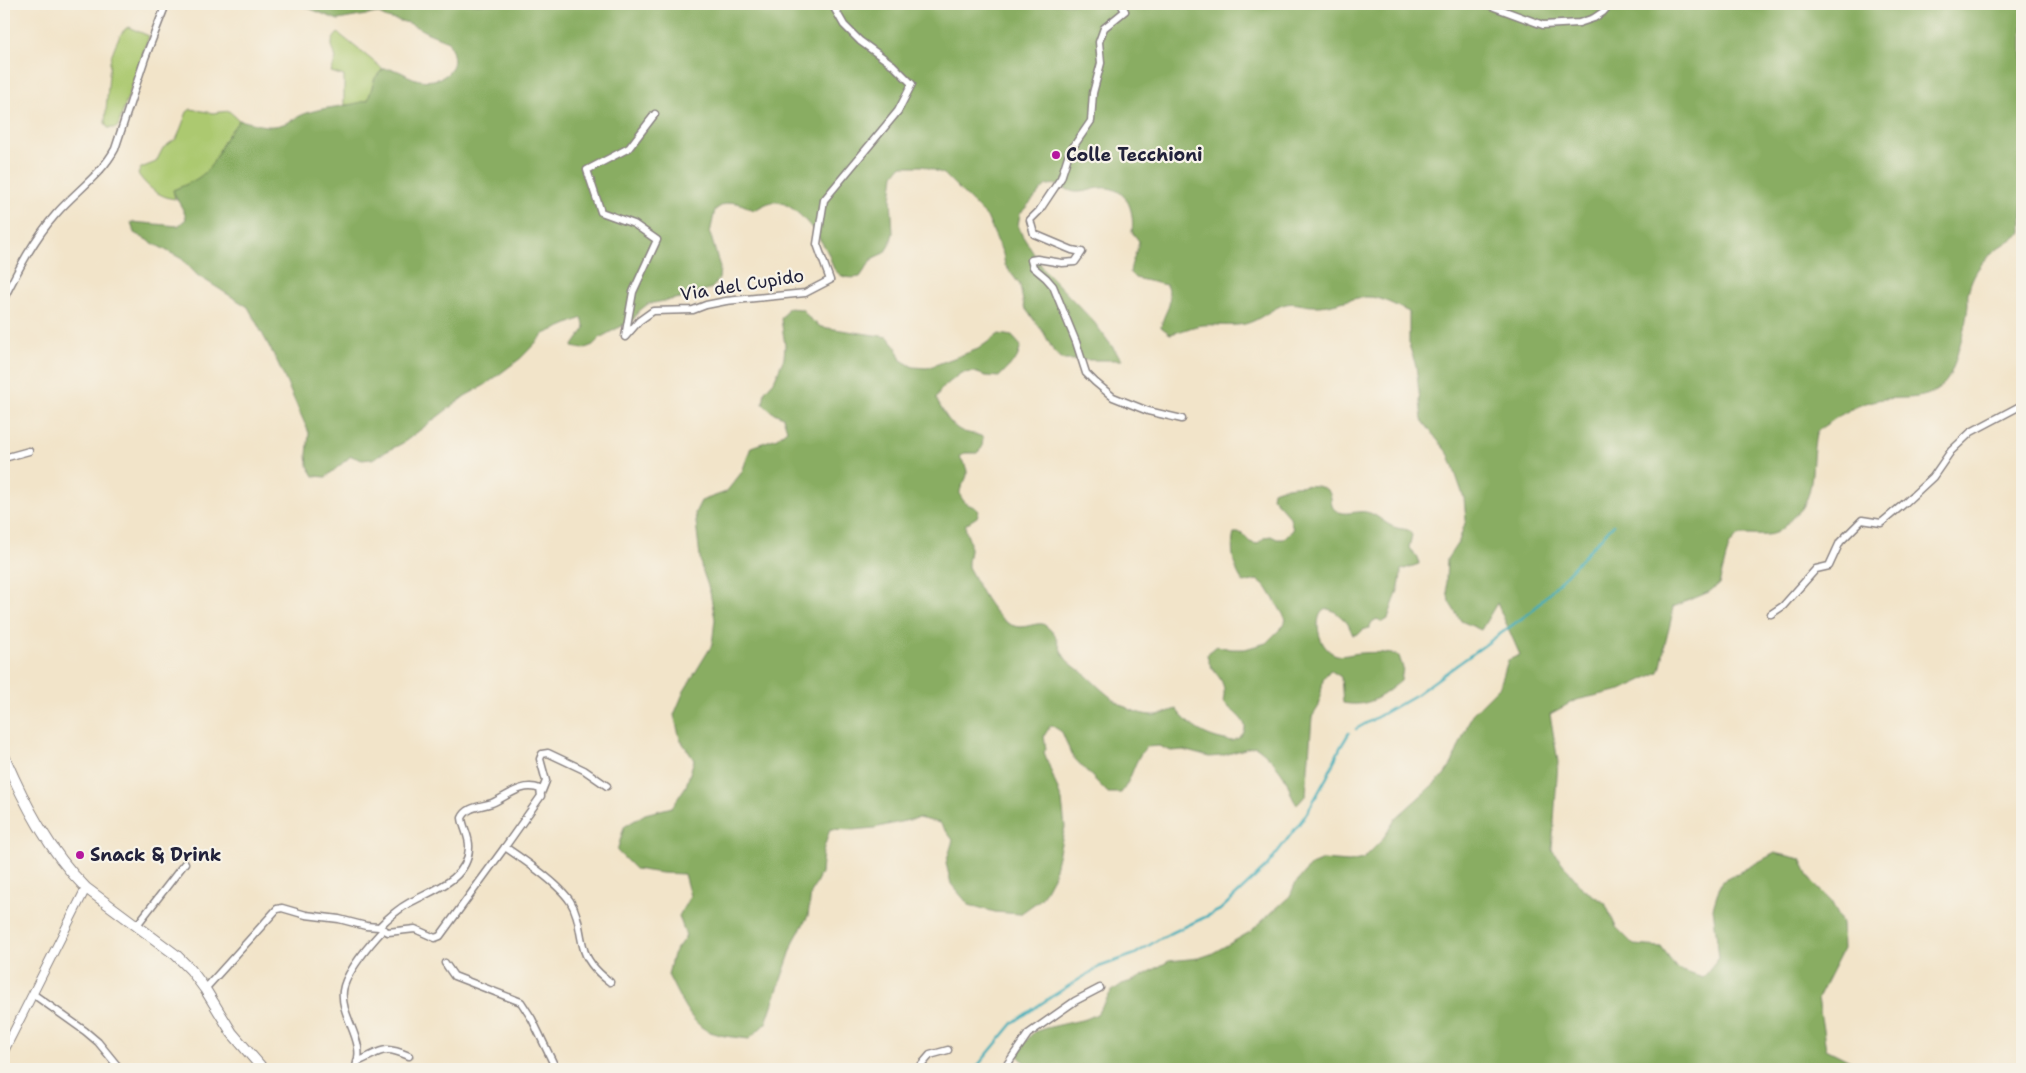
<svg xmlns="http://www.w3.org/2000/svg" width="2026" height="1073" font-family="'Shantell Sans',sans-serif">
  <style>
    .green { fill: #acc970; stroke: #677656 }
    .forest { fill: #89ad62; stroke: #56684e }
    .lines { fill: none; stroke-linecap: round; stroke-linejoin: round }
    .stream { stroke: #3cacb8; stroke-width: 2.5 }
    .minor-casing { stroke: #8a8382; stroke-width: 9 }
    .tertiary-casing { stroke: #8a8382; stroke-width: 10 }
    .primary-casing { stroke: #8a8382; stroke-width: 12 }
    .minor { stroke: #fff; stroke-width: 6 }
    .tertiary { stroke: #fff; stroke-width: 8 }
    .primary { stroke: #fff; stroke-width: 10 }
    .poi-dot { fill: #b5179e; stroke: #f7f3e8; stroke-width: 2 }
    .labels { text-anchor: middle; stroke-width: 4.5; stroke-linejoin: round; paint-order: stroke }
    .poi-label { font-size: 18px; font-weight: bold; fill: #22223b; stroke: #f7f3e8; text-anchor: start }
    .street-label { font-size: 18px; fill: #22223b; stroke: #f7f3e8 }
  </style>
  <rect width="100%" height="100%" fill="#f7f3e8"/>
  <filter id="ink" filterUnits="userSpaceOnUse"><feTurbulence type="fractalNoise" baseFrequency=".02" numOctaves="2"/><feDisplacementMap in="SourceGraphic" scale="10" xChannelSelector="R" yChannelSelector="G"/><feConvolveMatrix kernelMatrix="1 2 1 2 8 2 1 2 1" color-interpolation-filters="sRGB"/></filter>
  <filter id="wash" filterUnits="userSpaceOnUse"><feTurbulence type="fractalNoise" baseFrequency=".0096" numOctaves="4" result="noise"/><feDisplacementMap in="SourceGraphic" scale="20" xChannelSelector="R" yChannelSelector="G"/><feGaussianBlur stdDeviation="1.12" result="paint"/><feColorMatrix in="noise" values="0 0 0 0 0 0 0 0 0 0 0 0 0 0 0 0 0 1.4 0 .05"/><feComposite in="paint" operator="in"/></filter>
  <g filter="url(#wash)">
    <rect width="100%" height="100%" fill="#f2e4c9"/>
    <g class="green">
      <path d="M128,27L149,36L118,126L116,128H108L105,123L110,62C112,52 119,32 128,27Z"/>
      <path d="M338,33L383,69L375,78L368,100L357,104L344,105V76L331,72L336,59C334,48 327,44 338,33Z"/>
      <path d="M191,109L213,113L229,111L239,120C234,128 225,137 221,147C209,174 201,179 173,190L175,199C159,197 147,187 138,174L141,168L156,162L163,148L177,138L187,112Z"/>
    </g>
    <g class="forest">
      <path d="M298,4H2022V233C1999,247 1976,261 1969,289C1967,293 1968,299 1968,304C1967,319 1963,334 1959,348C1956,358 1953,371 1947,380C1928,406 1898,394 1873,401C1852,406 1834,419 1817,431C1810,455 1816,485 1803,507C1801,511 1796,514 1792,518C1787,524 1782,530 1775,533C1763,538 1749,533 1737,536L1729,546L1719,584L1709,592L1673,607C1672,620 1668,631 1665,644C1663,654 1663,662 1659,672L1621,690L1576,700L1550,714L1558,762L1552,850L1583,889L1605,903L1616,927L1634,945L1661,947L1677,969L1703,978L1719,958L1713,908L1721,882L1775,853L1801,859L1812,882L1831,901L1842,923L1843,949L1818,998L1826,1049L1866,1069H1035L1027,1065L1018,1056L1025,1042L1034,1032L1046,1028L1086,1019L1097,1014L1111,992L1122,984L1135,980L1169,961L1199,958L1211,954L1250,932L1290,896L1295,884L1311,865L1323,860L1349,862L1363,859L1382,840L1396,818L1444,775L1452,763L1472,714L1500,686L1508,660L1520,655L1497,603L1481,630L1461,621L1449,602L1446,581L1447,559L1459,541L1466,520L1464,498L1449,455L1422,420L1416,366L1409,345V312C1396,306 1380,296 1366,297C1348,298 1332,307 1313,306C1304,306 1296,302 1286,304C1271,308 1261,320 1245,324C1228,327 1219,324 1203,325C1192,326 1181,332 1170,334L1161,327C1165,307 1175,307 1166,285L1135,278L1130,273C1131,261 1137,253 1139,241L1132,232C1135,209 1126,185 1099,188C1092,189 1086,192 1079,192C1070,193 1065,187 1057,185C1054,184 1049,185 1046,185L1020,214L1018,225L1022,235L1044,270L1094,322L1122,360H1064L1054,352L1044,333L1024,307L1020,285L1005,265L1003,254L987,217L944,174L923,166H901L894,175L891,199L893,233L890,244L884,253L873,258L860,277C853,278 844,279 838,273C831,268 832,260 828,253C819,236 794,199 772,202C766,203 759,208 754,210C736,202 732,198 715,210L710,233L720,267L719,279L712,288L681,298L648,304L639,311L633,320L601,337L593,345L583,349L572,347L585,328L582,318L544,334L521,358L485,385L465,396L403,443L372,459L362,460L351,456L326,477L314,476L308,466L307,455L309,433L277,361L248,307L197,275L182,259L134,233L131,222L178,226L186,219C184,207 176,201 173,190C200,179 209,174 221,147C225,137 234,128 239,120C250,122 262,127 274,126C287,125 295,117 307,113C327,106 349,107 368,100L375,78L383,69C387,69 392,69 395,70C401,71 407,76 413,78C425,83 442,81 450,71C457,61 453,52 448,41L428,33L409,23L387,18L377,13L338,20Z"/>
      <path d="M788,308L802,309L810,319L821,327L888,337L896,347L901,360L913,367L927,368L978,349L999,334L1012,336L1021,346L1017,358L999,377L986,376L974,372L961,373L941,389L936,399C943,411 950,427 964,432C971,434 977,434 983,437L982,448L977,453H965L960,457C963,462 968,468 967,475C965,485 955,490 963,500C967,506 974,505 979,511L977,517L966,524C964,533 970,537 970,545C971,553 967,560 968,567C979,586 996,626 1020,627C1028,627 1035,623 1043,624C1061,636 1056,645 1066,659C1072,666 1080,670 1087,676C1105,693 1129,717 1157,715C1163,714 1170,711 1176,709C1190,728 1209,739 1233,741C1261,727 1233,713 1223,702C1229,675 1209,675 1207,654L1217,646L1231,649H1245L1266,643L1284,625L1286,619L1267,588L1257,580L1244,583C1233,569 1230,549 1234,533H1241L1250,542L1257,544L1265,537L1271,536L1277,539H1283L1293,530L1290,517L1272,497L1273,491C1283,486 1322,481 1329,492C1333,498 1329,505 1335,510C1344,517 1356,510 1366,512C1378,514 1385,525 1397,528C1400,529 1405,529 1408,530L1412,535L1409,548L1418,558L1419,564L1401,570C1401,591 1393,600 1388,619L1383,622L1377,619L1372,622L1369,628L1363,630L1359,634L1353,635C1351,631 1350,628 1348,624C1346,621 1342,618 1340,616C1314,591 1310,643 1334,654C1343,658 1352,653 1361,653C1374,652 1387,652 1399,656L1403,668L1401,681C1382,696 1369,708 1343,703L1341,677L1330,670L1323,680L1319,706L1312,717L1306,795L1297,805C1290,795 1291,791 1286,780C1281,769 1265,752 1255,746L1221,756L1209,757L1183,750L1171,751L1159,746L1146,747C1133,761 1133,778 1121,793H1108L1072,756L1062,732L1051,725L1044,736L1046,749L1044,752L1062,801L1065,827L1053,877L1041,899L1020,914L995,912L969,905L951,884L946,863L953,840L940,823L918,818L874,828L853,830L830,829L823,851L821,873L811,893L808,916L795,939L766,1023L749,1039C736,1037 719,1037 706,1030C689,1021 677,992 668,975L673,954L686,936L679,916L690,896L684,874L661,873L635,869L617,851L624,827L645,814L672,807L686,786L694,760L680,739L674,715L684,691L712,645L715,619L710,592L701,566L695,513L701,501L726,492L742,472L751,447L777,438L787,430L783,417L772,412L763,404L765,391L774,381L784,358L785,345L781,319Z"/>
    </g>
    <g class="lines">
      <g class="stream">
        <path d="M1356,729L1414,696L1532,611L1613,525"/>
        <path d="M975,1069L1014,1022L1051,997L1099,967L1135,954L1161,938L1220,910L1266,867L1305,816L1327,777L1340,748L1349,733"/>
      </g>
    </g>
  </g>
  <g filter="url(#ink)">
    <g class="lines">
      <g class="minor-casing">
        <g id="minor">
          <path d="M1121,4L1125,11L1104,28L1099,42L1101,63L1093,93L1091,121L1069,153L1061,178L1039,211L1030,220L1034,234L1072,250L1082,252L1075,262L1062,263L1037,259L1031,260L1033,267L1046,278L1053,286L1076,342L1086,373L1095,382L1113,397L1148,411L1182,419"/>
          <path d="M1486,4L1543,25L1579,23L1594,18L1603,12L1610,4"/>
          <path d="M655,114L629,148L587,170L601,212L634,224L657,240L633,292L625,337L639,321L653,311L693,310L706,305L726,301L805,293L830,280L817,244L824,200L898,111L912,84L893,65L860,41L844,25L832,4"/>
          <path d="M4,298C19,268 34,239 56,214C76,191 101,175 115,149L145,58L166,4"/>
          <path d="M4,458L29,451"/>
          <path d="M1771,614L1783,606L1816,569L1829,566L1840,542L1862,520L1881,523L1905,503L1933,477L1951,451L1971,432L2022,405"/>
          <path d="M542,791L546,781L540,759L542,754L548,753L584,770L607,786"/>
          <path d="M137,925L185,863"/>
          <path d="M379,927C388,918 398,909 409,903C433,890 468,880 469,848C470,837 463,828 462,818C467,806 481,807 492,803C508,796 522,782 540,789L541,796L505,847C524,860 558,883 570,901C579,915 579,931 583,946C586,961 598,973 610,982"/>
          <path d="M445,963L454,976L521,1002L532,1019L556,1069"/>
          <path d="M205,989L277,909L282,908L306,915L339,919L366,926L379,927L388,932L415,929L435,938L440,936L505,847"/>
          <path d="M33,994L85,1031L98,1042L120,1069"/>
          <path d="M357,1062C382,1052 381,1044 409,1056"/>
          <path d="M355,1069C368,1042 340,1018 343,991C345,973 371,943 383,930"/>
          <path d="M918,1069L930,1055L948,1050"/>
          <path d="M1004,1069L1028,1034L1075,1001L1100,988"/>
        </g>
      </g>
      <g class="tertiary-casing">
        <path id="tertiary" d="M4,1051L86,888"/>
      </g>
      <g class="primary-casing">
        <path id="primary" d="M4,756C24,803 49,851 86,888L176,955L191,970L205,989L232,1033L263,1069"/>
      </g>
      <use href="#minor" class="minor"/>
      <use href="#tertiary" class="tertiary"/>
      <use href="#primary" class="primary"/>
    </g>
  </g>
  <g class="poi-dot">
    <circle cx="1056" cy="155" r="5"/>
    <circle cx="80" cy="855" r="5"/>
  </g>
  <g class="labels">
    <g class="poi-label">
      <text x="1066" y="161">Colle Tecchioni</text>
      <text x="90" y="861">Snack &amp; Drink</text>
    </g>
    <g class="street-label">
      <text transform="translate(742 285) rotate(-9)" y="6">Via del Cupido</text>
    </g>
  </g>
  <rect width="2026" height="1073" fill="none" stroke="#f7f3e8" stroke-width="20"/>
</svg>
